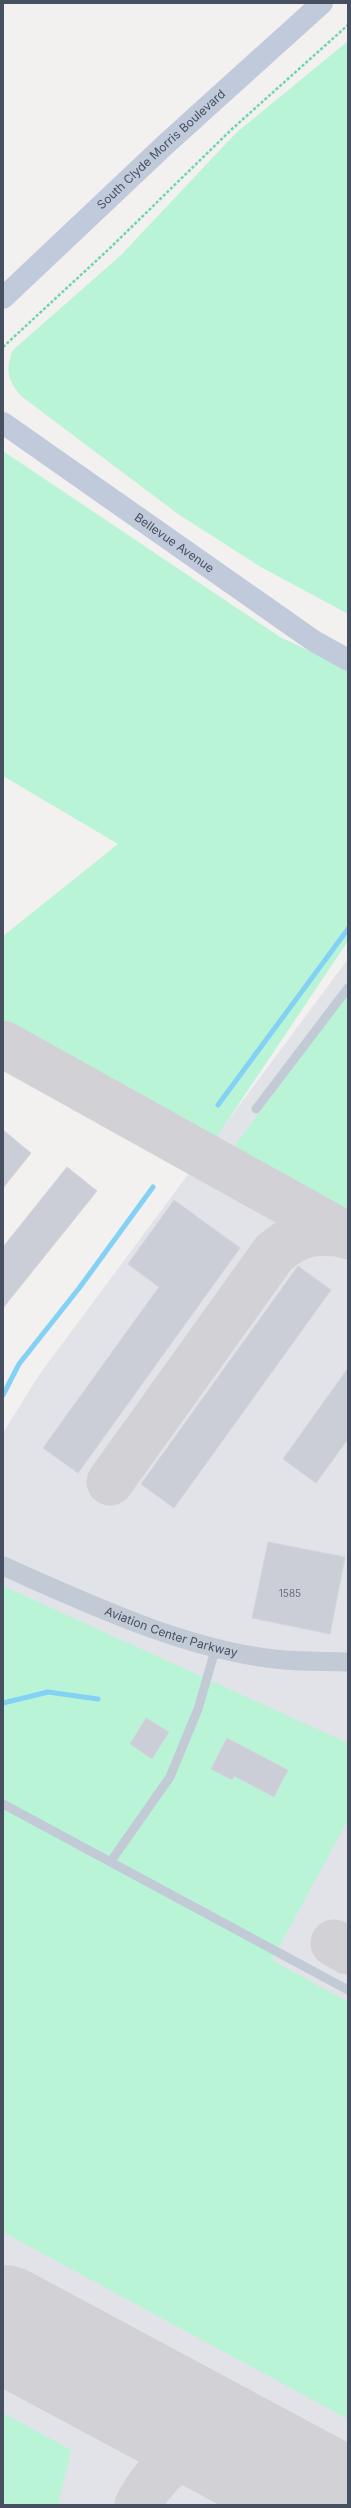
<svg xmlns="http://www.w3.org/2000/svg" width="351" height="2508" font-family="Inter,sans-serif">
  <style>
    .airport { fill: #e1e3e8 }
    .green { fill: #baf4d7 }
    .lines { fill: none; stroke-linecap: round; stroke-linejoin: round }
    .stream { stroke: #83d1f5; stroke-width: 5 }
    .taxiway { stroke: #d2d2d6; stroke-width: 47 }
    .runway { stroke: #d2d2d6; stroke-width: 116 }
    .building { fill: #cbced6; stroke: #d3d5dc }
    .path { stroke: #6ed6ae; stroke-width: 2.5; stroke-dasharray: 3 2; stroke-linecap: butt }
    .lane { stroke: #c2cad6; stroke-width: 9 }
    .street { stroke: #c2cad6; stroke-width: 19 }
    .secondary { stroke: #c1cadb; stroke-width: 22 }
    .labels { text-anchor: middle; stroke-width: 3.5; stroke-linejoin: round; paint-order: stroke }
    .number-label { font-size: 10px; fill: #67707e }
    .street-label { font-size: 12px; fill: #465060; stroke: #fff }
  </style>
  <rect width="100%" height="100%" fill="#f3f0f0"/>
  <path class="airport" d="M348,959V2505H3V1433L39,1375Z"/>
  <g class="green">
    <path d="M348,41V614L259,566L178,514L21,396C7,379 6,372 12,351L121,255L236,133Z"/>
    <path d="M3,451L280,637L348,669V941L212,1144L3,1020V936L118,844L3,776Z"/>
    <path d="M348,994V1214L230,1152Z"/>
    <path d="M3,1586L348,1743V1820L272,1960L348,2002V2419L3,2232Z"/>
    <path d="M3,2413L71,2450L58,2505H3Z"/>
  </g>
  <g class="lines">
    <g class="stream">
      <path d="M218,1105L348,929"/>
      <path d="M3,1395L19,1364L80,1287L153,1187"/>
      <path d="M3,1703L48,1692L98,1699"/>
    </g>
    <g class="taxiway">
      <path d="M3,1044L348,1236"/>
      <path d="M110,1482L274,1253C299,1232 313,1230 345,1234"/>
      <path d="M334,1943L348,1951"/>
      <path d="M138,2505C154,2474 181,2446 219,2451C238,2453 258,2464 277,2470"/>
    </g>
    <path class="runway" d="M3,2323L342,2505"/>
  </g>
  <g class="building">
    <path d="M3,1130L31,1153L3,1188Z"/>
    <path d="M67,1167L97,1191L3,1308V1247Z"/>
    <path d="M174,1200L240,1248L78,1473L43,1448L159,1287L128,1264Z"/>
    <path d="M298,1266L331,1290L174,1508L141,1484Z"/>
    <path d="M348,1368V1439L316,1483L283,1459Z"/>
    <path d="M268,1542L345,1557L330,1634L252,1618Z"/>
    <path d="M146,1718L169,1732L152,1759L130,1744Z"/>
    <path d="M227,1738L288,1770L274,1797L234,1776L232,1780L211,1769Z"/>
  </g>
  <g class="lines">
    <path class="path" d="M3,347L110,248L232,129L348,25"/>
    <g class="lane">
      <path d="M256,1109L348,988"/>
      <path d="M3,1804L348,1990"/>
      <path d="M111,1861L170,1777L198,1709L216,1647"/>
    </g>
    <path class="street" id="s1" d="M3,1566C87,1603 183,1649 275,1659C299,1662 324,1661 348,1662"/>
    <g class="secondary">
      <path id="s2" d="M3,298L166,144L322,3"/>
      <path id="s3" d="M3,423L314,641L348,660"/>
    </g>
  </g>
  <g class="labels">
    <g class="number-label">
      <text x="290" y="1597">1585</text>
    </g>
    <g class="street-label">
      <text dy="4" stroke="none"><textPath href="#s2" startOffset="217">South Clyde Morris Boulevard</textPath></text>
      <text dy="4" stroke="none"><textPath href="#s3" startOffset="209">Bellevue Avenue</textPath></text>
      <text dy="4" stroke="none"><textPath href="#s1" startOffset="181">Aviation Center Parkway</textPath></text>
    </g>
  </g>
  <rect width="351" height="2508" fill="none" stroke="#465060" stroke-width="8"/>
</svg>
